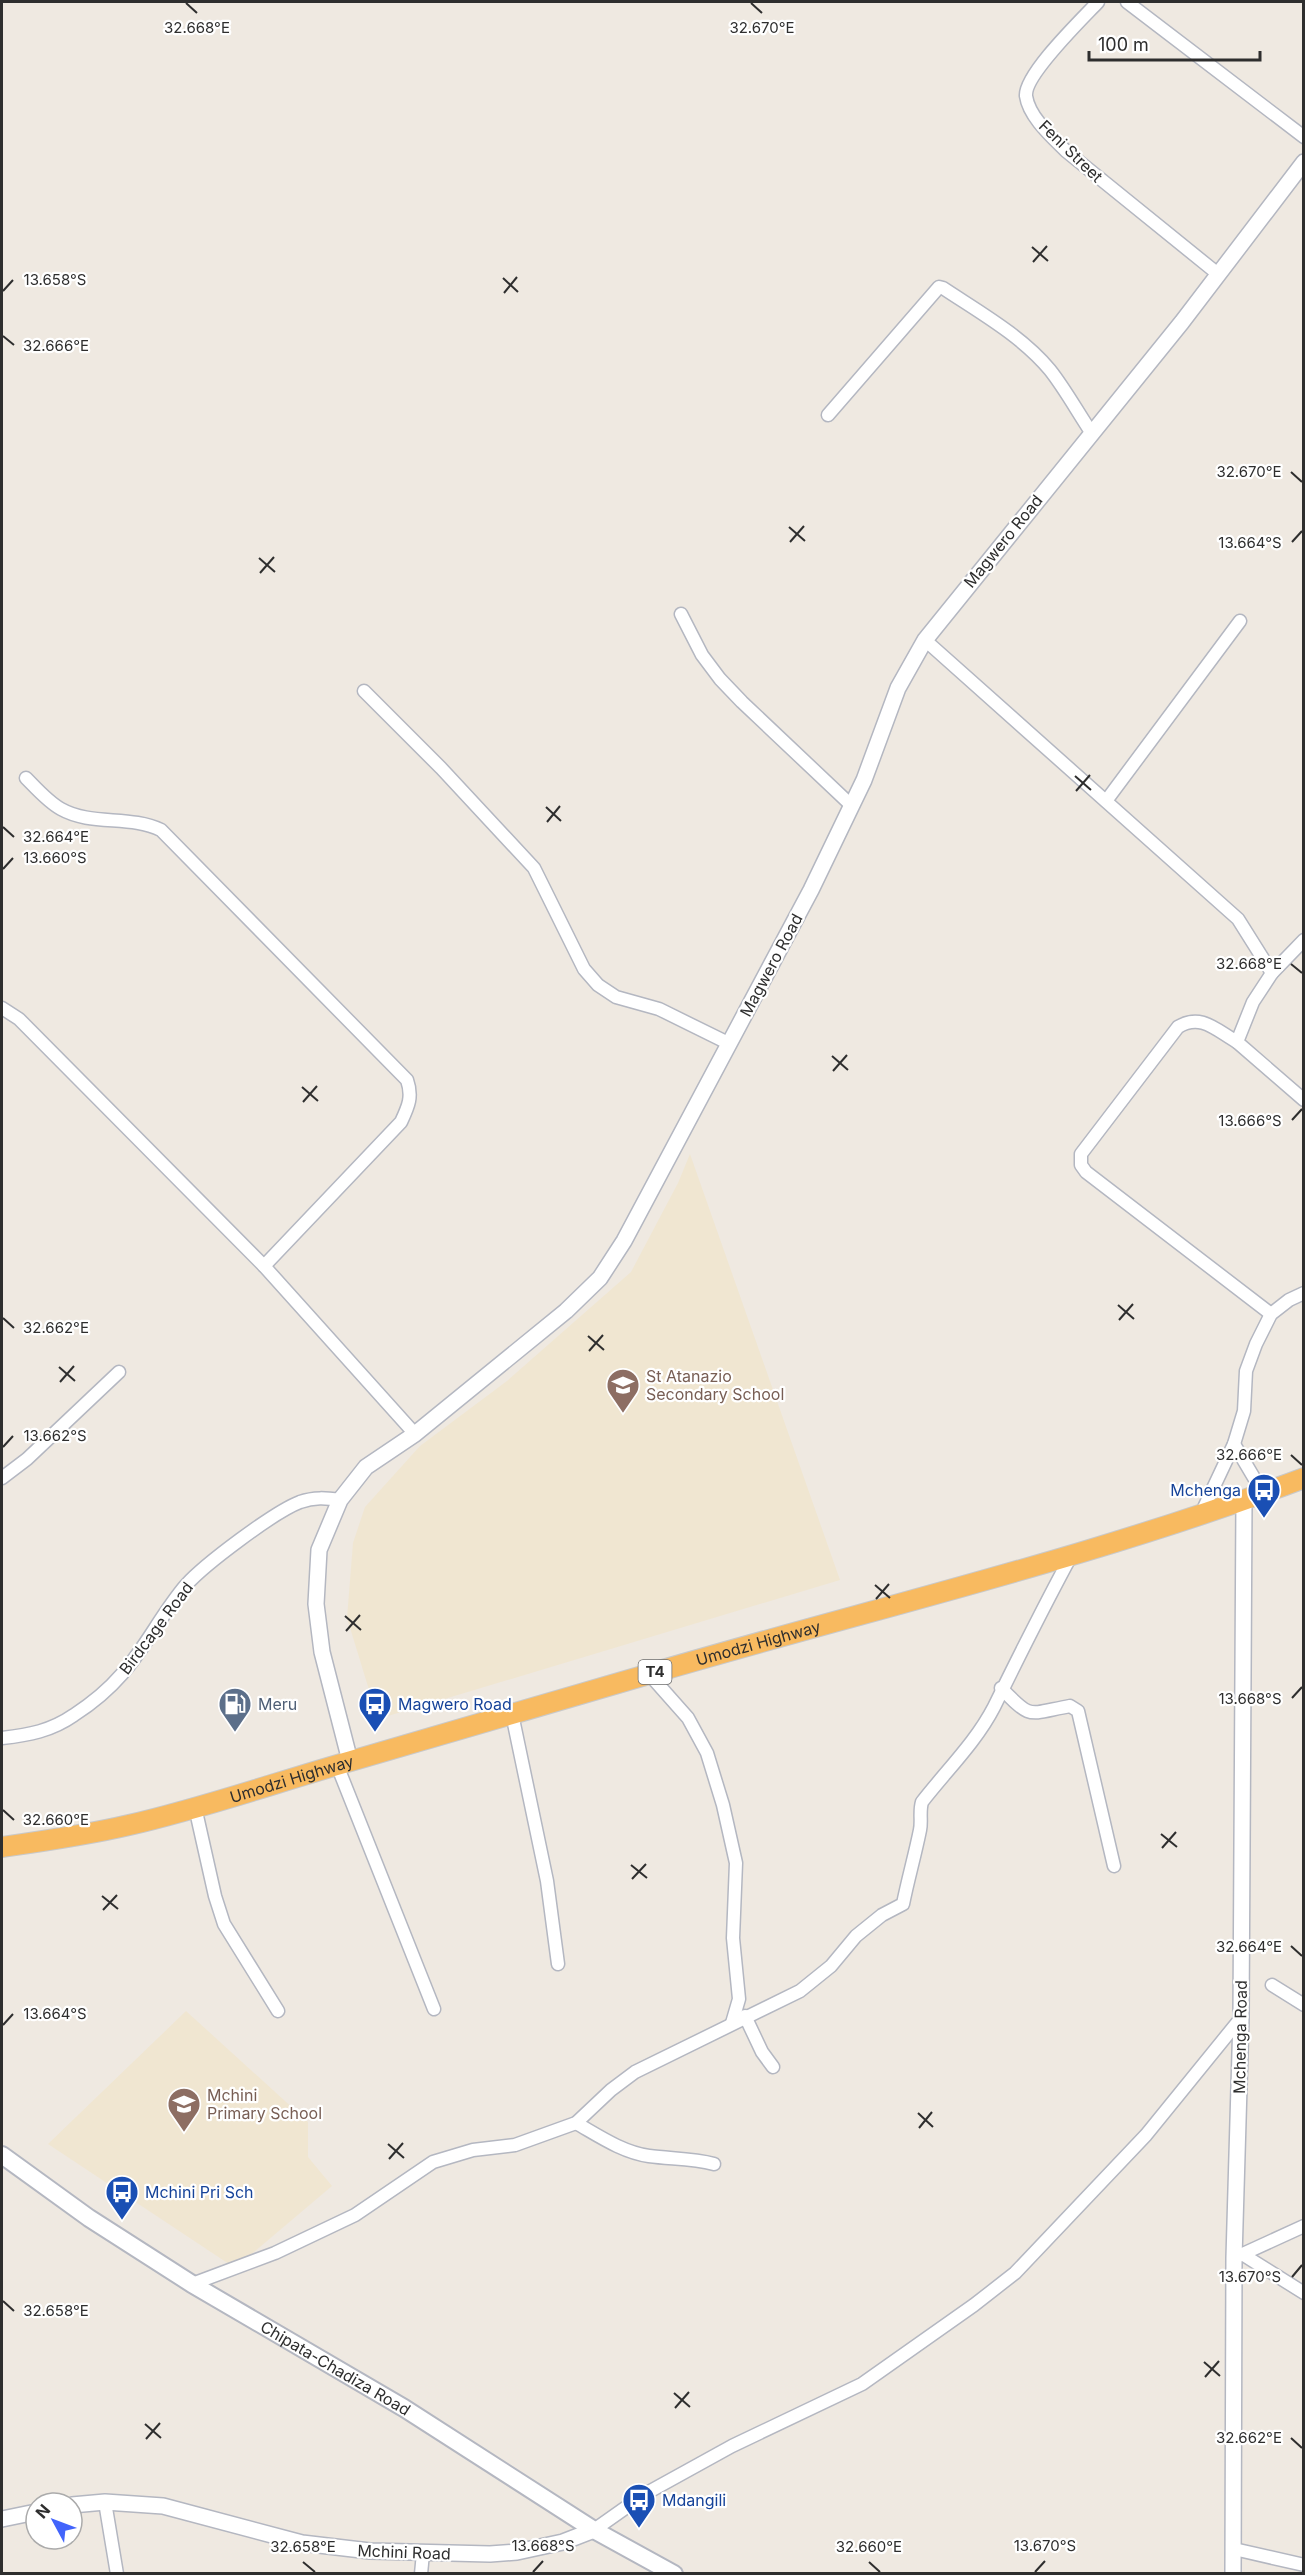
<svg xmlns="http://www.w3.org/2000/svg" width="1305" height="2575" font-family="Inter,sans-serif">
  <style>
    .education { fill: #f0e6d1 }
    .lines { fill: none; stroke-linecap: round; stroke-linejoin: round }
    .minor-casing { stroke: #b4b7c1; stroke-width: 15 }
    .tertiary-casing { stroke: #b4b7c1; stroke-width: 18 }
    .secondary-casing { stroke: #b4b7c1; stroke-width: 20 }
    .trunk-casing { stroke: #c9c9c9; stroke-width: 22 }
    .minor { stroke: #fff; stroke-width: 12 }
    .tertiary { stroke: #fff; stroke-width: 15 }
    .secondary { stroke: #fff; stroke-width: 16 }
    .trunk { stroke: #f8ba60; stroke-width: 20 }
    .ticks { fill: none; stroke: #2e2e2e; stroke-width: 2 }
    .labels { text-anchor: middle; stroke-width: 4.5; stroke-linejoin: round; paint-order: stroke }
    .shield { fill: #fff; stroke: #6d6d6d; stroke-width: 1.5 }
    .shield-label { font-size: 15px; font-weight: bold; fill: #2e2e2e }
    .street-label { font-size: 16px; fill: #2e2e2e; stroke: #fff }
    .education-label { font-size: 16px; fill: #785e54; stroke: #fff; text-anchor: start }
    .transit-label { font-size: 16px; fill: #164399; stroke: #fff; text-anchor: start }
    .service-label { font-size: 16px; fill: #4e5e75; stroke: #fff; text-anchor: start }
    .ticks-label { font-size: 15px; text-anchor: middle; fill: #2e2e2e; stroke: #fff; stroke-width: 4.5; stroke-linejoin: round; paint-order: stroke }
  </style>
  <rect width="100%" height="100%" fill="#efe9e1"/>
  <g class="education">
    <path d="M690,1154L840,1580L378,1719L347,1618L353,1543L365,1507L420,1446L507,1381L631,1272L678,1183Z"/>
    <path d="M186,2011L308,2122V2157L332,2186L235,2268L48,2144Z"/>
  </g>
  <g class="lines">
    <g class="minor-casing">
      <g id="minor">
        <path d="M1098,2C1082,19 1024,75 1026,96C1029,117 1052,137 1066,151L1218,274"/>
        <path d="M1127,2L1304,137"/>
        <path d="M828,415L939,287L943,288C979,312 1022,336 1050,370C1065,389 1077,411 1091,432"/>
        <path d="M681,614L702,655L720,679L742,702L852,806"/>
        <path d="M925,640L1238,919L1272,973L1253,1002L1237,1042L1304,1100"/>
        <path d="M364,691L441,768L534,868L584,969L598,985L616,997L659,1009L728,1043"/>
        <path d="M26,778C36,788 48,802 61,809C91,826 130,815 161,830L407,1080C413,1097 408,1107 401,1122L264,1266"/>
        <path d="M1106,801L1240,621"/>
        <path d="M1272,973L1304,940"/>
        <path d="M2,1008L19,1019L264,1266L415,1434"/>
        <path d="M1237,1042C1216,1030 1201,1013 1178,1027L1081,1154V1165L1086,1172L1271,1314"/>
        <path d="M1234,1444L1263,1493"/>
        <path d="M2,1478L27,1459L119,1372"/>
        <path d="M1201,1514L1234,1444L1244,1411L1246,1371L1256,1344L1271,1314L1289,1300L1304,1293"/>
        <path d="M649,1674L688,1718L707,1753L723,1805L736,1863L733,1938L739,1999L732,2023"/>
        <path d="M1001,1688C1032,1720 1027,1714 1070,1706L1078,1711L1114,1866"/>
        <path d="M512,1714L547,1881L558,1964"/>
        <path d="M2,1738C29,1735 51,1731 74,1715C91,1704 109,1689 122,1674C146,1647 162,1613 186,1585C205,1564 274,1512 300,1502C314,1497 326,1498 340,1500"/>
        <path d="M337,1765L434,2009"/>
        <path d="M195,1807L215,1896L224,1924L278,2011"/>
        <path d="M1272,1985L1304,2005"/>
        <path d="M745,2016L762,2052L773,2067"/>
        <path d="M576,2123C599,2136 622,2152 649,2156C671,2159 692,2158 714,2164"/>
        <path d="M1242,2254L1304,2293"/>
        <path d="M1234,2258L1304,2226"/>
        <path d="M192,2284L275,2253L355,2215L433,2162L473,2150L515,2145L576,2123L611,2090L635,2072L800,1991L831,1966L856,1936L882,1915L903,1904C908,1879 915,1855 920,1830C922,1821 919,1812 922,1802C946,1771 976,1742 994,1707C1019,1656 1044,1606 1071,1556"/>
        <path d="M105,2502L117,2574"/>
        <path d="M594,2530L645,2494L732,2446L862,2384L974,2305L1015,2273L1146,2135L1241,2018"/>
        <path d="M1234,2549L1304,2565"/>
        <path d="M421,2574L423,2553"/>
      </g>
    </g>
    <g class="tertiary-casing">
      <g id="tertiary">
        <path d="M350,1761L322,1652L316,1604L319,1550L340,1500L366,1467L415,1434L566,1311L600,1278L624,1241L811,890L864,780L898,688L925,640L1182,322L1304,162"/>
        <path d="M72,2505L105,2502L163,2506L302,2543L370,2551L490,2554L517,2552L563,2542L594,2530"/>
        <path d="M2,2519L36,2512"/>
        <path d="M1233,2574L1234,2258L1241,2018L1244,1501"/>
      </g>
    </g>
    <g class="secondary-casing">
      <g id="secondary">
        <path id="s1" d="M2,2155L89,2218L192,2284L404,2408L594,2530L674,2574"/>
      </g>
    </g>
    <g class="trunk-casing">
      <g id="trunk">
        <path id="s2" d="M2,1847C44,1841 87,1835 129,1825C204,1808 277,1782 351,1761C447,1733 543,1705 639,1677C861,1611 1087,1560 1304,1478"/>
      </g>
    </g>
    <use href="#minor" class="minor"/>
    <use href="#tertiary" class="tertiary"/>
    <use href="#secondary" class="secondary"/>
    <use href="#trunk" class="trunk"/>
  </g>
  <path class="ticks" d="M186,3L197,13M751,3L762,13M1032,247L1048,261M1033,262L1047,246M503,278L518,292M3,291L13,280M504,293L517,277M3,336L14,345M1291,472L1302,482M789,527L805,541M790,542L804,526M1292,542L1302,531M259,558L275,572M260,573L274,557M1075,776L1091,790M1076,791L1090,775M546,807L561,821M547,822L560,806M3,827L14,837M3,869L13,858M1291,964L1302,973M832,1056L848,1070M833,1071L847,1055M302,1087L318,1101M303,1102L317,1086M1292,1120L1302,1109M1118,1305L1134,1319M3,1318L14,1328M1119,1320L1133,1304M588,1336L604,1350M589,1351L603,1335M59,1367L75,1381M60,1382L74,1366M3,1447L13,1436M1291,1455L1302,1465M875,1585L890,1598M876,1599L889,1584M345,1616L361,1630M346,1631L360,1615M1292,1698L1302,1687M3,1810L14,1820M1161,1834L1177,1847M1162,1848L1176,1832M631,1865L647,1878M632,1879L646,1864M102,1896L118,1909M103,1910L117,1895M1291,1946L1302,1956M3,2025L13,2014M918,2113L933,2127M919,2128L932,2112M388,2144L404,2158M389,2159L403,2143M1292,2277L1302,2265M3,2301L14,2311M1204,2362L1220,2376M1205,2377L1219,2361M674,2393L690,2407M675,2408L689,2392M145,2424L161,2438M1291,2438L1302,2448M146,2439L160,2423M303,2562L315,2572M869,2562L880,2572M533,2572L543,2561M1035,2572L1045,2561"/>
  <defs>
    <g id="school-pin" transform="scale(1.725)"><path d="M0 17L-7.5 6A9.5 9.5 0 1 1 7.5 6Z" fill="#8d6e63" stroke="#fff"/><path d="M0-5L7-2L0 1L-7-2ZM-4 1L0 2.5L4 1V4Q0 6-4 4Z" fill="#fff"/></g>
    <g id="bus-pin" transform="scale(1.725)"><path d="M0 17L-7.5 6A9.5 9.5 0 1 1 7.5 6Z" fill="#1a4fb4" stroke="#fff"/><path d="M-5-6H5V4H4V6H2V4H-2V6H-4V4H-5ZM-3.5-4V0h7V-4ZM-3.5 1.2v1.5H-2V1.2ZM2 1.2v1.5H3.5V1.2Z" fill="#fff"/></g>
    <g id="fuel-pin" transform="scale(1.725)"><path d="M0 17L-7.5 6A9.5 9.5 0 1 1 7.5 6Z" fill="#5c6f8a" stroke="#fff"/><path d="M-5.5-6h7V0h2V4h1.3V-2.5L3-4.5l.8-.8L6-3V5H2.5V1h-1V6h-7ZM-4.2-4.7v3.2H.2V-4.7Z" fill="#fff"/></g>
  </defs>
  <g fill-rule="evenodd">
    <use href="#school-pin" x="623" y="1385"/>
    <use href="#bus-pin" x="1264" y="1490"/>
    <use href="#fuel-pin" x="235" y="1704"/>
    <use href="#bus-pin" x="375" y="1704"/>
    <use href="#school-pin" x="184" y="2104"/>
    <use href="#bus-pin" x="122" y="2192"/>
    <use href="#bus-pin" x="639" y="2500"/>
  </g>
  <g class="labels">
    <rect class="shield" x="638.5" y="1660" width="33" height="24" rx="4.5"/>
    <g class="shield-label">
      <text x="655" y="1677">T4</text>
    </g>
    <g class="street-label">
      <text transform="translate(1071 151) rotate(44)" y="6">Feni Street</text>
      <text transform="translate(1003 541) rotate(-51)" y="6">Magwero Road</text>
      <text transform="translate(771 965) rotate(-62)" y="6">Magwero Road</text>
      <text transform="translate(156 1628) rotate(-53)" y="6">Birdcage Road</text>
      <text dy="6" stroke="none"><textPath href="#s2" startOffset="784">Umodzi Highway</textPath></text>
      <text dy="6" stroke="none"><textPath href="#s2" startOffset="298">Umodzi Highway</textPath></text>
      <text transform="translate(1240 2037) rotate(-89)" y="6">Mchenga Road</text>
      <text dy="6" stroke="none"><textPath href="#s1" startOffset="396">Chipata-Chadiza Road</textPath></text>
      <text transform="translate(404 2552) rotate(2)" y="6">Mchini Road</text>
    </g>
    <g class="education-label">
      <text x="646" y="1382">St Atanazio<tspan x="646" dy="18">Secondary School</tspan></text>
      <text x="207" y="2101">Mchini<tspan x="207" dy="18">Primary School</tspan></text>
    </g>
    <g class="transit-label">
      <text x="1241" y="1496" text-anchor="end">Mchenga</text>
      <text x="398" y="1710">Magwero Road</text>
      <text x="145" y="2198">Mchini Pri Sch</text>
      <text x="662" y="2506">Mdangili</text>
    </g>
    <g class="service-label">
      <text x="258" y="1710">Meru</text>
    </g>
  </g>
  <g class="ticks-label">
    <text x="197" y="33">32.668°E</text>
    <text x="762" y="33">32.670°E</text>
    <text x="55" y="285">13.658°S</text>
    <text x="56" y="351">32.666°E</text>
    <text x="1249" y="477">32.670°E</text>
    <text x="1250" y="548">13.664°S</text>
    <text x="56" y="842">32.664°E</text>
    <text x="55" y="863">13.660°S</text>
    <text x="1249" y="969">32.668°E</text>
    <text x="1250" y="1126">13.666°S</text>
    <text x="56" y="1333">32.662°E</text>
    <text x="55" y="1441">13.662°S</text>
    <text x="1249" y="1460">32.666°E</text>
    <text x="1250" y="1704">13.668°S</text>
    <text x="56" y="1825">32.660°E</text>
    <text x="1249" y="1952">32.664°E</text>
    <text x="55" y="2019">13.664°S</text>
    <text x="1250" y="2282">13.670°S</text>
    <text x="56" y="2316">32.658°E</text>
    <text x="1249" y="2443">32.662°E</text>
    <text x="543" y="2551">13.668°S</text>
    <text x="1045" y="2551">13.670°S</text>
    <text x="303" y="2552">32.658°E</text>
    <text x="869" y="2552">32.660°E</text>
  </g>
  <rect width="1305" height="2575" fill="none" stroke="#2e2e2e" stroke-width="6"/>
  <g transform="translate(54 2521) rotate(311)"><circle r="28" fill="#ffffff" stroke="#ababab" stroke-width="1.5"/>
  <path d="M0-4.5L10 22L0 15L-10 22Z" fill="#4264fb"/>
  <text y="-9" font-size="16" font-weight="bold" text-anchor="middle" fill="#2e2e2e">N</text>
  </g>
  <path d="M1089 51v9h171v-9" fill="none" stroke="#2e2e2e" stroke-width="3"/>
  <text x="1098" y="51" font-size="18" fill="#2e2e2e" stroke="#ffffff" stroke-width="4.5" paint-order="stroke">100 m</text>
</svg>
